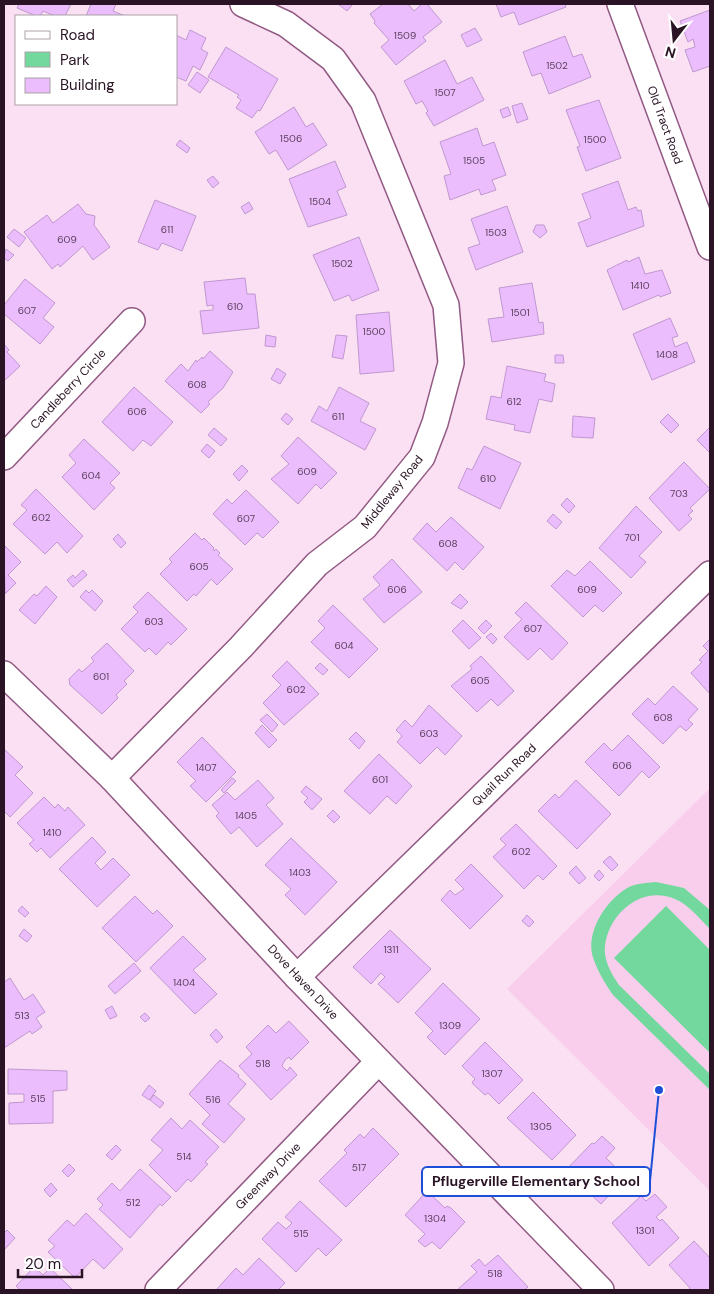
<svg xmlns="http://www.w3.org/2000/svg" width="714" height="1294" font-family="'DM Sans',sans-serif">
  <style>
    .built { fill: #f9ceed }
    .green { fill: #72d89d }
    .building { fill: #ebbdfd; stroke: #c097d0 }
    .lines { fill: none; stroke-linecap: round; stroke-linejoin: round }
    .minor-casing { stroke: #915983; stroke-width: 28 }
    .minor { stroke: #fff; stroke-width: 25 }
    .labels { text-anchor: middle; stroke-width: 4; stroke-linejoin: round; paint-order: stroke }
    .number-label { font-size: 10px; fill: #5a3e5a }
    .street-label { font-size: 12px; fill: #291324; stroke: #fff }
    .leader { fill: none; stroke: #1d4ed8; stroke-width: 2 }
    .callout-dot { fill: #1d4ed8; stroke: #fff; stroke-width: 2 }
    .callout { fill: #fff; stroke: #1d4ed8; stroke-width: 2 }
    .callout-label { font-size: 14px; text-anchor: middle; font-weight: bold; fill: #291324 }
  </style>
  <rect width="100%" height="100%" fill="#fae0f2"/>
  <path class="built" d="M710,788V1191L507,989Z"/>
  <g class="green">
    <path d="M656,882L684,888L710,910V929C700,919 689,905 675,899C642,885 609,913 605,946C603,960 612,975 619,985L710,1074V1090L613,995C605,983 596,969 592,954C587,929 608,898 629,887C637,883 647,883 656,882Z"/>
    <path d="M666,906L710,950V1053L614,958Z"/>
  </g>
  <g class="building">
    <path d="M19,4H71L65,16H55L43,11L40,16H36L17,8Z"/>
    <path d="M91,4H116L113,11L125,16H86Z"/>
    <path d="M338,4H353L347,11Z"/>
    <path d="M383,4H408L414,11L422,4H427L442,22L423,37L426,41L396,65L381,47L389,40L374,23L375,21L370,14Z"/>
    <path d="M496,4H565L566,7L519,25L514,12L501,17Z"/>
    <path d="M710,10V66L693,72L685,50L695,47L693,39L688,42L680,21Z"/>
    <path d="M475,28L482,40L467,47L461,35Z"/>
    <path d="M190,30L206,38L201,49L208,53L200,70L193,66L186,81L176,77V35L186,40Z"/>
    <path d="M565,36L573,57L582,54L591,77L549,94L541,73L532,76L523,52Z"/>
    <path d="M226,47L278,79L260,111L258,110L252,118L236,108L241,100L237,97L239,95L208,77Z"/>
    <path d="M445,60L457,84L472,77L484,100L434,126L426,113L428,111L422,101L416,104L404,81Z"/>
    <path d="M197,72L209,80L200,93L188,85Z"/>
    <path d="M599,100L621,158L586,171L577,147L580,146L566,110Z"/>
    <path d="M522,103L528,119L517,123L512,106Z"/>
    <path d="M294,107L306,127L313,123L327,145L288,170L276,150L269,154L255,132Z"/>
    <path d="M508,107L511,115L503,118L500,110Z"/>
    <path d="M477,128L483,146L494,142L506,175L492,180L496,190L481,195L479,189L450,200L444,176L451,174L440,142Z"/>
    <path d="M180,140L190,148L187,153L176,145Z"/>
    <path d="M335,161L346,187L337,191L347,215L308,227L289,179Z"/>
    <path d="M213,176L219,183L213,188L207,180Z"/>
    <path d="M618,181L628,210L636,207L638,211L641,210L644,226L587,247L578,223L591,218L582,194Z"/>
    <path d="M155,200L196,216L182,251L162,243L158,250L138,242Z"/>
    <path d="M249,202L253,209L245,214L241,207Z"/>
    <path d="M78,204L86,214L95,216L94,225L110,247L93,260L83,246L60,267L58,264L52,269L24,232L47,215L53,223Z"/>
    <path d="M507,206L523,252L476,270L468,248L480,244L471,219Z"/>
    <path d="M536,225H544L547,232L540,238L533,232Z"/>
    <path d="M14,229L26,238L19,247L7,237Z"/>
    <path d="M359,237L379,290L352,301L349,295L334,301L313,255Z"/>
    <path d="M6,249L14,255L8,261L4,258Z"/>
    <path d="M639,257L645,274L662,270L671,293L660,297L659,295L623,310L607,270L627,260L628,262Z"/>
    <path d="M245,278L247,294H255L259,328L203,334L200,311L213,310V305L207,306L204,282Z"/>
    <path d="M25,279L55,303L43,318L54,327L40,344L4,314V305Z"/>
    <path d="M532,283L539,323L543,322L544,334L492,342L488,319L504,317L499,288Z"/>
    <path d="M389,312L394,371L360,374L356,315Z"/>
    <path d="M670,318L678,336L672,338L675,347L687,342L695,362L652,380L633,334Z"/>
    <path d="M266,335L276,337L275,347L265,346Z"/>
    <path d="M336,335L347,336L343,359L332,357Z"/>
    <path d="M4,344L9,350L7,352L20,366L4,381Z"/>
    <path d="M210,351L233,372L223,388L208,402L210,404L201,413L165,381L181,364L188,371L196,360L197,362L202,357L203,359Z"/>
    <path d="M555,355H563L564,363H555Z"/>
    <path d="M507,366L546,374L544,381L555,384L552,402L539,399L530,433L514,430L515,425L486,419L491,396L501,398Z"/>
    <path d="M277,368L286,374L280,384L271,379Z"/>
    <path d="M134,387L173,422L151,446L143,440L133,451L102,422Z"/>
    <path d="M339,387L369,403L360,421L376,429L365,450L311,421L319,406L327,411Z"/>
    <path d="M286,413L293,419L288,425L281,419Z"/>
    <path d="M668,414L679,425L671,433L660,422Z"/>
    <path d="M573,416L595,418L593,438L572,437Z"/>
    <path d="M710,427V453L697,440Z"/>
    <path d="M214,428L227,439L221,446L208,435Z"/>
    <path d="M298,437L337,473L321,489L316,484L298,504L271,479L289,464L281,456Z"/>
    <path d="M84,439L120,473L110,483L115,488L94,510L62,477L76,463L69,455Z"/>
    <path d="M207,444L215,451L209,458L201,451Z"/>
    <path d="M484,446L521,463L500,509L458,488L467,468L472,470Z"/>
    <path d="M684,462L710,489L690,508L693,511L688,515L692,519L679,531L649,498Z"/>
    <path d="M242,465L248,471L239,481L233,474Z"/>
    <path d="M36,489L83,536L67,553L57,542L45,554L13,524L27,510L21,505Z"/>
    <path d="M246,490L279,522L263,538L257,533L245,545L213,514L227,499L232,504Z"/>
    <path d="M567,498L575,506L569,513L561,505Z"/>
    <path d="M636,506L662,532L639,556L646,562L631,578L599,548Z"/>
    <path d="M553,514L562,522L556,529L547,521Z"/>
    <path d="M451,517L484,547L463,570L455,562L447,571L413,539L427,523L436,532Z"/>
    <path d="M195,533L202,540L204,538L214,548L213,549L214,551L216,549L220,553L218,555L233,569L217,585L211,579L196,596L194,594L187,601L160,574L172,562L169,559Z"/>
    <path d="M118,534L126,543L121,548L113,539Z"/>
    <path d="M4,545L21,562L8,575L16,583L5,594Z"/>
    <path d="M392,559L422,592L384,623L363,599L380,585L373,577Z"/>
    <path d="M590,561L622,593L603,612L595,605L583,617L551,586L567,570L575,576Z"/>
    <path d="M83,570L87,575L73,587L67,580L73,575L75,578Z"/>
    <path d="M46,586L57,597L35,624L19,610L34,594L37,596Z"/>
    <path d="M86,590L89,593L92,590L103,601L95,611L80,597Z"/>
    <path d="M148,592L187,629L171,645L168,642L156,655L149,648L145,652L121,629L138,612L133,607Z"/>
    <path d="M460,594L468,602L461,609L451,603Z"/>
    <path d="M526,602L568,643L552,660L540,648L528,660L504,637L522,619L515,613Z"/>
    <path d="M333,605L378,649L349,678L311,642L325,628L318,621Z"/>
    <path d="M463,620L481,638L469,649L452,631Z"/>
    <path d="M486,620L492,626L484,634L478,628Z"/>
    <path d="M491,633L497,639L493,644L486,637Z"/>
    <path d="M710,639V694L691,673L702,662L699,660L708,651L703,646Z"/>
    <path d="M107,643L134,671L124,681L127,684L116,695L118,698L102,714L70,685L69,679L79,669L82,672L94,661L91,658Z"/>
    <path d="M481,656L514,691L498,706L491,699L477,712L451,686L472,669L470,666Z"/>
    <path d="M287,661L319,694L284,725L263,703L281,685L272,676Z"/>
    <path d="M320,663L328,670L323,675L315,668Z"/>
    <path d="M673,686L698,709L688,720L693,724L686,731L680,726L663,744L632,714L648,698L655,705Z"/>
    <path d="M429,705L462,736L445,755L437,747L420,764L397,742L402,736L396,730L405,720L412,727Z"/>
    <path d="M267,714L278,725L272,732L260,720Z"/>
    <path d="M262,725L277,740L269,748L255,733Z"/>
    <path d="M356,732L365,741L359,749L349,739Z"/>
    <path d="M628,735L660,767L649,778L642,771L619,796L585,762L604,743L612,751Z"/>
    <path d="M202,737L236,772L206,802L190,786L196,781L177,762Z"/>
    <path d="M4,749L23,767L15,775L33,793L10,817L4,811Z"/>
    <path d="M379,754L412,786L396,804L387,796L370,814L344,791Z"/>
    <path d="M232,778L236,781L224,793L221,790Z"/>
    <path d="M258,780L274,798L266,805L283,824L257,847L239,827L231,834L216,816L219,813L212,805L227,792L235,800Z"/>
    <path d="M576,780L611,814L577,849L538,811L555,794L559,798Z"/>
    <path d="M306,786L322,799L312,810L304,802L308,798L301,792Z"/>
    <path d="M44,797L55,808L58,804L65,811L68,807L85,825L50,858L41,848L37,852L29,844L34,840L17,823Z"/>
    <path d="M333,810L340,817L334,823L327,816Z"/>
    <path d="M516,824L557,866L543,880L538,875L524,889L493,857L506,845L500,839Z"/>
    <path d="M92,837L106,852L95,863L101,870L113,858L130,875L97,907L59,869Z"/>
    <path d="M291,838L337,882L305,915L285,895L291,889L265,865Z"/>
    <path d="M610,856L618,865L612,871L603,862Z"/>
    <path d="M471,864L503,896L470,929L441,900L450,890L455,895L464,889L455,880Z"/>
    <path d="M576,866L586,878L579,884L569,873Z"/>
    <path d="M599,870L604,876L599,881L594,876Z"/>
    <path d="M135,896L153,914L157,910L173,926L136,962L102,928Z"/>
    <path d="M22,906L29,913L25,917L18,911Z"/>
    <path d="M527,915L534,922L529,927L522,921Z"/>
    <path d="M24,929L32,936L27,942L19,936Z"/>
    <path d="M390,930L431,969L398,1003L378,984L385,977L381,973L371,984L353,967Z"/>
    <path d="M183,936L206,959L193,970L217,994L195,1014L150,968Z"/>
    <path d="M134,963L141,971L115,994L108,986Z"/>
    <path d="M10,978L24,1000L33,994L45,1012L36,1018L42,1027L32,1034L30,1031L4,1048V982Z"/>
    <path d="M443,983L480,1019L445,1055L427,1037L433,1031L415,1013Z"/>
    <path d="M112,1006L117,1016L110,1019L105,1010Z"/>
    <path d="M145,1013L150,1018L145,1022L140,1017Z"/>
    <path d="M289,1021L309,1042L291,1060L289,1057L285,1060L282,1066L287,1071L290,1067L297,1075L271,1100L239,1066L252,1054L246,1047L268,1025L276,1033Z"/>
    <path d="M216,1029L223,1037L217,1043L210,1035Z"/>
    <path d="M485,1042L523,1080L499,1104L488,1093L485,1095L473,1084L472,1082L475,1079L462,1066Z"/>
    <path d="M220,1060L239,1075L238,1077L246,1084L228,1104L245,1119L224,1143L202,1124L210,1115L189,1094Z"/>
    <path d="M8,1069L67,1071V1090L53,1091V1123L9,1124V1103L24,1102V1094H8Z"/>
    <path d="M149,1085L156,1091L149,1100L142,1095Z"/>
    <path d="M533,1092L576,1135L552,1160L507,1118Z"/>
    <path d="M154,1095L164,1103L160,1108L150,1100Z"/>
    <path d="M171,1118L182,1129L190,1120L219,1147L205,1162L208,1164L191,1182L188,1179L176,1192L149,1165L163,1150L151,1140Z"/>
    <path d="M373,1128L399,1154L346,1207L319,1181L347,1153L344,1150L360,1134L364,1138Z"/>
    <path d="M602,1136L615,1148L606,1158L626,1177L601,1204L587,1191L584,1194L563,1173L592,1143L594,1144Z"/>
    <path d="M116,1145L121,1150L112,1160L106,1155Z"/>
    <path d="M69,1164L75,1170L68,1177L62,1171Z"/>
    <path d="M140,1169L171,1197L162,1206L160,1204L130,1238L99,1209L103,1205L97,1199L112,1183L120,1191Z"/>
    <path d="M51,1183L57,1190L50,1197L44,1190Z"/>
    <path d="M427,1191L445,1208L447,1206L451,1208L465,1222L440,1249L432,1242L425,1247L418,1241L425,1234L405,1215Z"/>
    <path d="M655,1194L667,1207L656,1217L660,1221L662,1219L679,1238L649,1266L612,1223L641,1196L646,1201Z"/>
    <path d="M300,1201L342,1240L326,1256L318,1248L296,1272L262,1239L278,1222L286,1229L292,1223L285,1217Z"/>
    <path d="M86,1213L123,1249L104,1269L93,1259L75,1278L48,1252L55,1246L48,1240L67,1220L74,1226Z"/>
    <path d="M7,1230L15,1238L4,1250V1233Z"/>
    <path d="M694,1241L710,1258V1290H688L690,1288L669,1265Z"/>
    <path d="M498,1255L528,1287L524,1290H457L477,1272L471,1266L479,1259L485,1266Z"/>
    <path d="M259,1258L285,1283L278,1290H216L236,1268L243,1275Z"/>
    <path d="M34,1267L43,1275L50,1268L73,1290H20L16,1286Z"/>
  </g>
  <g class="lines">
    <g class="minor-casing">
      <g id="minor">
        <path d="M620,4L710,247"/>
        <path d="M4,457L132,321"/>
        <path d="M4,674L112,778L297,977L601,1290"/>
        <path d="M112,778L241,647L317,564L365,527L422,457L435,423L451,363L446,305L363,101L333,59L286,24L243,4"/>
        <path d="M297,977L710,574"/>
        <path d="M158,1290L378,1062"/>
      </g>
    </g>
    <use href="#minor" class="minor"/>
  </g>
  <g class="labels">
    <g class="number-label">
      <text x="405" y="39">1509</text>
      <text x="557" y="69">1502</text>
      <text x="445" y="96">1507</text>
      <text x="291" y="142">1506</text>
      <text x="595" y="143">1500</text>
      <text x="474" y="164">1505</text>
      <text x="320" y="205">1504</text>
      <text x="167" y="233">611</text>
      <text x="496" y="236">1503</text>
      <text x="67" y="243">609</text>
      <text x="342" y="267">1502</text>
      <text x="640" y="289">1410</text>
      <text x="235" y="310">610</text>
      <text x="27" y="314">607</text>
      <text x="520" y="316">1501</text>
      <text x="374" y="335">1500</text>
      <text x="667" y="358">1408</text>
      <text x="197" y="388">608</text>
      <text x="514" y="405">612</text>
      <text x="137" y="415">606</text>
      <text x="338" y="420">611</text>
      <text x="307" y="475">609</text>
      <text x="91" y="479">604</text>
      <text x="488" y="482">610</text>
      <text x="679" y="497">703</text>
      <text x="41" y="521">602</text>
      <text x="246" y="522">607</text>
      <text x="632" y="541">701</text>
      <text x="448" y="547">608</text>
      <text x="199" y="570">605</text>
      <text x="397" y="593">606</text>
      <text x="587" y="593">609</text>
      <text x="154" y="625">603</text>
      <text x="533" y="632">607</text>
      <text x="344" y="649">604</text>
      <text x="101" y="680">601</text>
      <text x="480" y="684">605</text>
      <text x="296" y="693">602</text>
      <text x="663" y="721">608</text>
      <text x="429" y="737">603</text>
      <text x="622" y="769">606</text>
      <text x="206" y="771">1407</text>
      <text x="380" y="783">601</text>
      <text x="246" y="819">1405</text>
      <text x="52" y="836">1410</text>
      <text x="521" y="855">602</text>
      <text x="300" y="876">1403</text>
      <text x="391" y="953">1311</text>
      <text x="184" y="986">1404</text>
      <text x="22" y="1019">513</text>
      <text x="450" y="1029">1309</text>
      <text x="263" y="1067">518</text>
      <text x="492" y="1077">1307</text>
      <text x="38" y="1102">515</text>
      <text x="213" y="1103">516</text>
      <text x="541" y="1130">1305</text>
      <text x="184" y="1160">514</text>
      <text x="359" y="1171">517</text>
      <text x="133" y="1206">512</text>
      <text x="435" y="1222">1304</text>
      <text x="645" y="1234">1301</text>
      <text x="301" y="1237">515</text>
      <text x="495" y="1277">518</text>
    </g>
    <g class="street-label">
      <text transform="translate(665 125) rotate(70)" y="4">Old Tract Road</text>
      <text transform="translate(68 389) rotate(-47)" y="4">Candleberry Circle</text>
      <text transform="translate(392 492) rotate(-51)" y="4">Middleway Road</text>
      <text transform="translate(504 775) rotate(-44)" y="4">Quail Run Road</text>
      <text transform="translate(303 982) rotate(47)" y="4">Dove Haven Drive</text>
      <text transform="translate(268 1176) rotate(-46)" y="4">Greenway Drive</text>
    </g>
  </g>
  <path class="leader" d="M659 1090L650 1181"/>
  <circle class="callout-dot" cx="659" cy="1090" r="5"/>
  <rect class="callout" x="422" y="1167" width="228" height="29" rx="5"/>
  <g class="callout-label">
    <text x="536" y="1186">Pflugerville Elementary School</text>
  </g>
  <rect width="714" height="1294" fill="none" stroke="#291324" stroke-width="10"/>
  <rect x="15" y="15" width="162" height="90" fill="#ffffff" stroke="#a9a1a7"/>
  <rect x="25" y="31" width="25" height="8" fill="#ffffff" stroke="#a9a1a7"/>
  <text x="60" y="40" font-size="15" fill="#291324">Road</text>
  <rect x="25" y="52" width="25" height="15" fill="#72d89d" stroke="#a9a1a7"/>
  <text x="60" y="65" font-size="15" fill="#291324">Park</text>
  <rect x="25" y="78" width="25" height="15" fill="#ebbdfd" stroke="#a9a1a7"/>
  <text x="60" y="90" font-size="15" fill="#291324">Building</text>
  <g transform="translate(674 40) rotate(196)" stroke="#ffffff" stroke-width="4" paint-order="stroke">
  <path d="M0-4L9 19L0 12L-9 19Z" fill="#291324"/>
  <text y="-8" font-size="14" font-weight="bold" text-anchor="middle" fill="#291324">N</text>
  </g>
  <path d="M18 1269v8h64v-8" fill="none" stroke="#291324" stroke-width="2.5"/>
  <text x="25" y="1269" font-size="15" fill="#291324" stroke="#ffffff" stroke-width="4" paint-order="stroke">20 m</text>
</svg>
